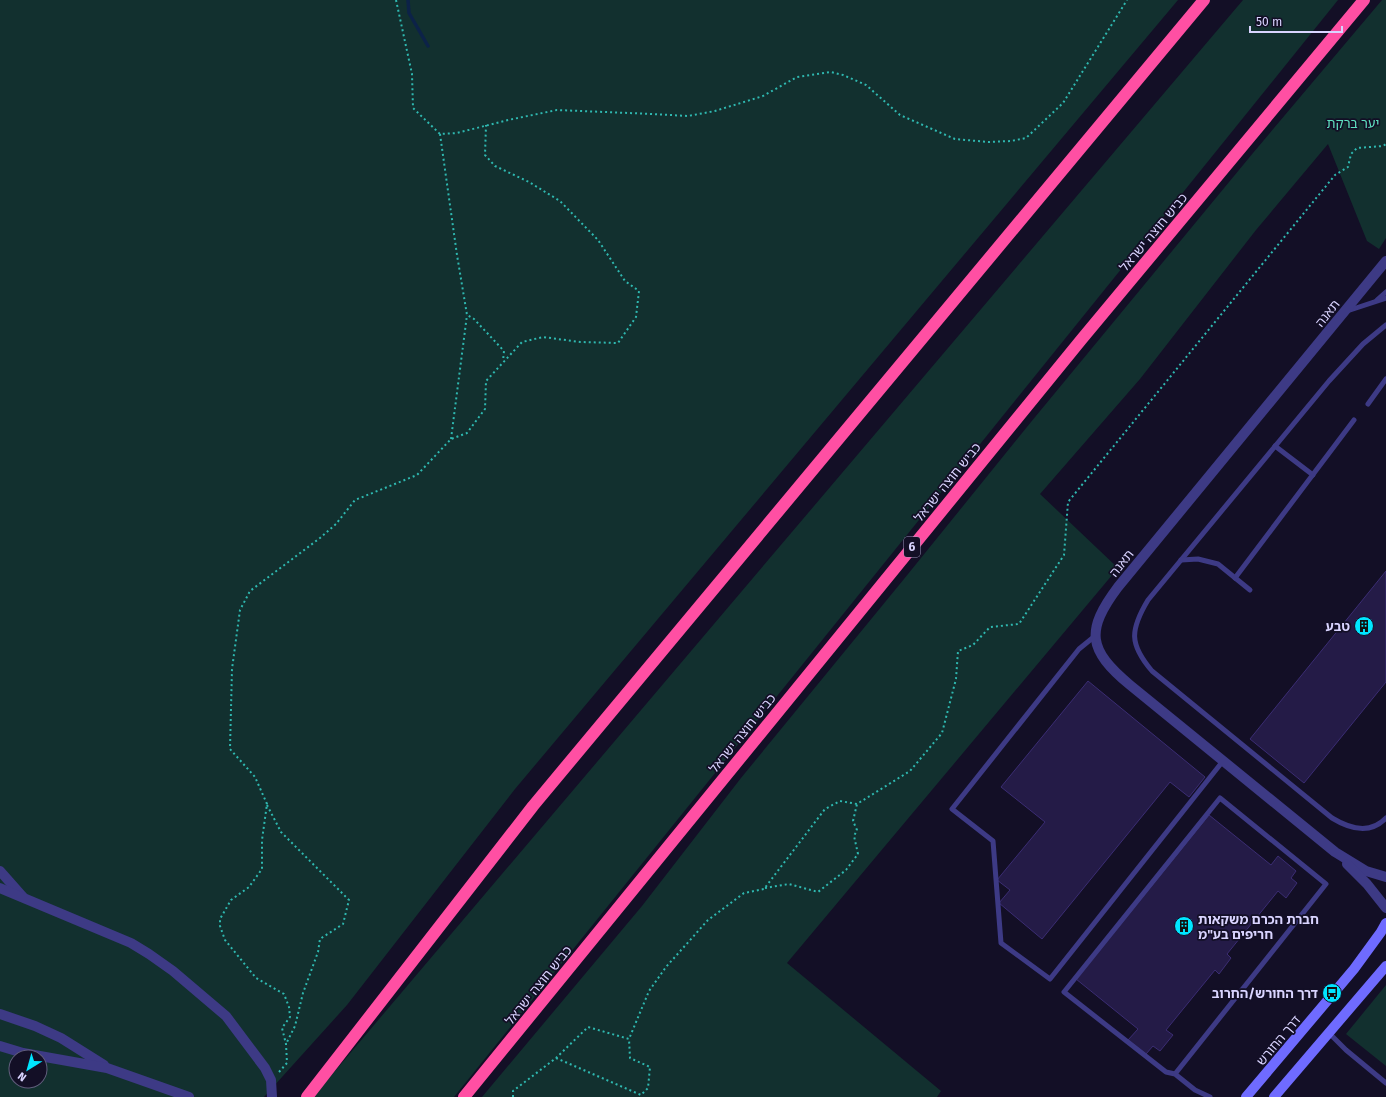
<svg xmlns="http://www.w3.org/2000/svg" width="1386" height="1097" font-family="'Fira Sans','Noto Sans Hebrew',sans-serif">
  <style>
    .green { fill: #12302f; fill-rule: evenodd }
    .lines { fill: none; stroke-linecap: round; stroke-linejoin: round }
    .stream { stroke: #0c2248; stroke-width: 3.5 }
    .building { fill: #241b47; stroke: #3b2d73 }
    .path { stroke: #2fb8b0; stroke-width: 2; stroke-dasharray: 2 3; stroke-linecap: butt }
    .lane { stroke: #3d3a85; stroke-width: 5 }
    .street { stroke: #3d3a85; stroke-width: 10 }
    .secondary { stroke: #6f6bff; stroke-width: 10 }
    .highway { stroke: #ff4fa3; stroke-width: 12 }
    .labels { text-anchor: middle; stroke-width: 3.5; stroke-linejoin: round; paint-order: stroke }
    .shield { fill: #130f26; stroke: #9e99be; stroke-width: 1 }
    .shield-label { font-size: 12px; font-weight: bold; fill: #d9d4ff }
    .park-label { font-size: 13px; fill: #5fe0c0; stroke: #130f26 }
    .street-label { font-size: 13px; fill: #d9d4ff; stroke: #130f26 }
    .poi-label { font-size: 13px; font-weight: bold; fill: #d9d4ff; stroke: #130f26; text-anchor: end }
  </style>
  <rect width="100%" height="100%" fill="#130f26"/>
  <g class="green">
    <path d="M0,0H1178L515,789L347,1005L264,1097H0ZM16,1057H40V1081H16Z"/>
    <path d="M1243,0H1338L454,1097H313Z"/>
    <path d="M1382,0H1386V238L1379,249L1367,241L1328,144L1256,230L1140,379L1040,494L1118,568L787,963L941,1091L937,1097H482L642,906L741,778L904,579L1031,422L1253,153Z"/>
    <path d="M1386,985V1066L1346,1034Z"/>
  </g>
  <g class="lines">
    <path class="stream" d="M408,0L409,13L428,46"/>
  </g>
  <g class="building">
    <path d="M1386,571V682L1304,783L1250,739Z"/>
    <path d="M1088,681L1205,777L1189,797L1170,782L1042,939L999,903L1010,890L997,880L1045,822L1001,787Z"/>
    <path d="M1209,815L1271,865L1278,856L1296,871L1291,878L1297,883L1286,898L1278,891L1227,954L1231,958L1219,974L1215,970L1166,1030L1173,1035L1160,1051L1153,1046L1146,1054L1128,1040L1138,1029L1076,979Z"/>
  </g>
  <g class="lines">
    <g class="path">
      <path d="M396,0L412,74L413,108L440,134L457,133L508,120L557,110L652,114L688,116L715,111L763,96L797,77L831,72L843,75L866,85L900,115L955,139L988,142L1011,141L1026,138L1063,103L1127,0"/>
      <path d="M440,134L457,255L467,315L474,319L504,351L503,361"/>
      <path d="M451,439L467,315"/>
      <path d="M267,805L281,832L349,900L343,924L320,939L318,952L303,993L295,1026L286,1044"/>
      <path d="M765,888L789,884L818,892L846,870L858,854L854,836L857,830L853,821L857,804"/>
      <path d="M556,1058L641,1095L648,1088L650,1067L630,1058L629,1039"/>
      <path d="M279,1072L287,1063L286,1044L282,1028L290,1017L289,1007L284,994L256,978L225,940L220,926V919L231,900L249,887L262,869V840L267,804L255,777L230,749L232,669L240,610L250,591L320,538L336,524L355,500L417,475L451,439L467,433L485,409L486,381L522,342L543,337L580,342L618,343L636,317L639,291L625,281L598,240L560,201L529,182L495,166L485,155L486,125"/>
      <path d="M513,1097V1091L556,1058L588,1027L629,1039L649,991L666,967L708,920L744,893L764,889L825,809L840,801L857,804L910,771L942,733L956,679L958,651L973,645L990,627L1019,624L1064,555L1068,502L1335,175L1348,167L1351,154L1357,148L1383,146L1386,144"/>
    </g>
    <g class="lane">
      <path d="M1377,300L1386,292"/>
      <path d="M1347,311L1386,298"/>
      <path d="M1386,325L1363,344L1329,381L1148,600C1130,630 1129,644 1152,671L1332,818C1350,829 1370,835 1386,818"/>
      <path d="M1368,404L1386,379"/>
      <path d="M1275,446L1313,475"/>
      <path d="M1181,560L1198,559L1218,564L1250,590"/>
      <path d="M1235,578L1354,420"/>
      <path d="M1095,636L1079,649L952,809L993,841L1001,943L1050,979L1223,761"/>
      <path d="M1329,1033L1346,1050L1386,1083"/>
      <path d="M1175,1074L1166,1072L1064,992L1220,798L1326,884L1175,1074L1195,1090L1210,1097"/>
    </g>
    <g class="street">
      <path d="M1386,261L1118,587C1085,631 1088,650 1130,685L1335,852L1366,871L1386,877"/>
      <path d="M1347,864L1367,884L1386,908"/>
      <path d="M0,871L23,897"/>
      <path d="M0,888L131,943L149,954L173,971L226,1016L265,1068L271,1080L272,1097"/>
      <path d="M0,1014L35,1026L61,1038L104,1065"/>
      <path d="M0,1046L23,1053L107,1068L189,1097"/>
    </g>
    <g class="secondary">
      <path d="M1246,1097L1354,969L1381,932L1386,923"/>
      <path d="M1274,1097L1386,966"/>
    </g>
    <g class="highway">
      <path d="M307,1097L533,806L1204,0"/>
      <path d="M464,1097L1081,340L1364,0"/>
    </g>
  </g>
  <defs>
    <g id="building-disc" transform="scale(1)"><circle r="9.5" fill="#00e5ff" stroke="#130f26"/><path d="M-4-6H4V6H1V3H-1V6H-4ZM-2.5-4.3h1.7v1.8h-1.7ZM.8-4.3h1.7v1.8H.8ZM-2.5-1h1.7V.8h-1.7ZM.8-1h1.7V.8H.8Z" fill="#111"/></g>
    <g id="bus-disc" transform="scale(1)"><circle r="9.5" fill="#00e5ff" stroke="#130f26"/><path d="M-5-6H5V4H4V6H2V4H-2V6H-4V4H-5ZM-3.5-4V0h7V-4ZM-3.5 1.2v1.5H-2V1.2ZM2 1.2v1.5H3.5V1.2Z" fill="#111"/></g>
  </defs>
  <g fill-rule="evenodd">
    <use href="#building-disc" x="1364" y="626"/>
    <use href="#building-disc" x="1184" y="926"/>
    <use href="#bus-disc" x="1332" y="993"/>
  </g>
  <g class="labels">
    <rect class="shield" x="904" y="537" width="16" height="20" rx="3"/>
    <g class="shield-label">
      <text x="912" y="551">6</text>
    </g>
    <g class="park-label">
      <text x="1353" y="128">יער ברקת</text>
    </g>
    <g class="street-label">
      <text transform="translate(1153 232) rotate(-50)" y="5">כביש חוצה ישראל</text>
      <text transform="translate(1327 313) rotate(-51)" y="5">תאנה</text>
      <text transform="translate(947 482) rotate(-51)" y="5">כביש חוצה ישראל</text>
      <text transform="translate(1121 563) rotate(-51)" y="5">תאנה</text>
      <text transform="translate(742 733) rotate(-51)" y="5">כביש חוצה ישראל</text>
      <text transform="translate(538 985) rotate(-51)" y="5">כביש חוצה ישראל</text>
      <text transform="translate(1278 1040) rotate(-50)" y="5">דרך החורש</text>
    </g>
    <g class="poi-label">
      <text x="1350" y="631">טבע</text>
      <text x="1198" y="924" text-anchor="start">חברת הכרם משקאות<tspan x="1198" dy="15">חריפים בע"מ</tspan></text>
      <text x="1318" y="998">דרך החורש/החרוב</text>
    </g>
  </g>
  <g transform="translate(28 1069) rotate(217)"><circle r="19" fill="#130f26" stroke="#625e7d"/>
  <path d="M0-3L7 15L0 10L-7 15Z" fill="#00e5ff"/>
  <text y="-6" font-size="11" font-weight="bold" text-anchor="middle" fill="#d9d4ff">N</text>
  </g>
  <path d="M1250 26v6h92v-6" fill="none" stroke="#d9d4ff" stroke-width="2"/>
  <text x="1256" y="26" font-size="12" fill="#d9d4ff" stroke="#130f26" stroke-width="3" paint-order="stroke">50 m</text>
</svg>
